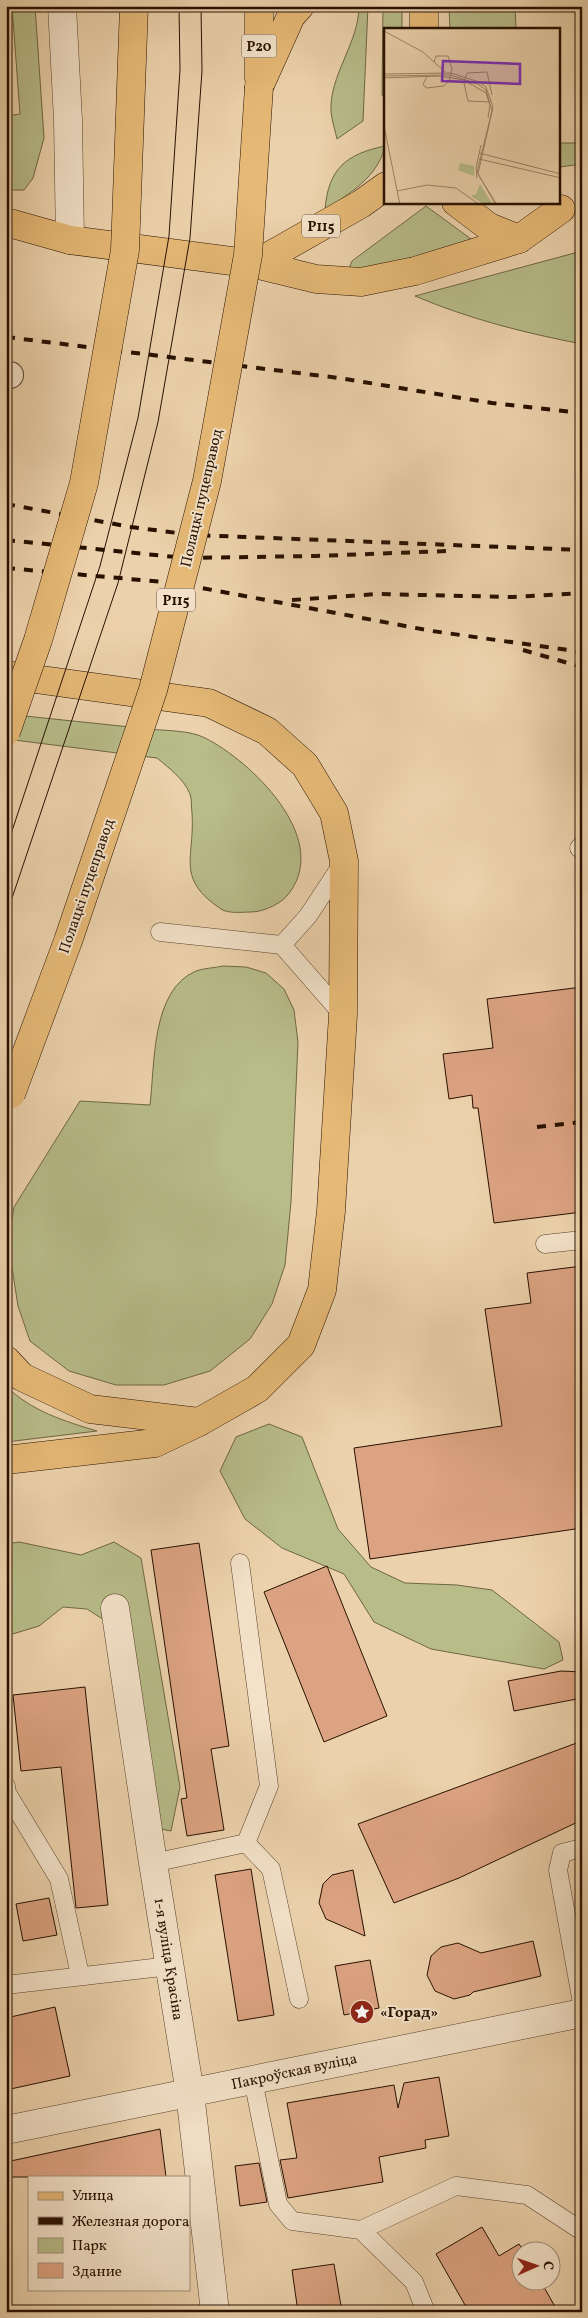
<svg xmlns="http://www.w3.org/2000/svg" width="588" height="2318" font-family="Vollkorn,serif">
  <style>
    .green { fill: #b7bc89; stroke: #6f6644 }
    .building { fill: #dca382; stroke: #271000 }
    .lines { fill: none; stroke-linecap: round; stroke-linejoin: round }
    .service-casing { stroke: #58402b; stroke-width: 19 }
    .pedestrian-casing { stroke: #58402b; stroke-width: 28 }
    .minor-casing { stroke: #58402b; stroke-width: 29 }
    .primary-casing { stroke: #271000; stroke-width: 29 }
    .service { stroke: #f3e2c9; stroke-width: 18 }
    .pedestrian { stroke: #f3e2c9; stroke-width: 26 }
    .minor { stroke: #f3e2c9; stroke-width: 28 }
    .primary { stroke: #e6b976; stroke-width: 28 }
    .tram { stroke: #271000; stroke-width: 1 }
    .rail { stroke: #271000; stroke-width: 4; stroke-dasharray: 9 9; stroke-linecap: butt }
    .primary-bridge-casing { stroke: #271000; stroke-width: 29; stroke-linecap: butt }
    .primary-bridge { stroke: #e6b976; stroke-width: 28 }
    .labels { text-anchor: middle; stroke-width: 4; stroke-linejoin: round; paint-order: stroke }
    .shield { fill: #f3e2c9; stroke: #644f3c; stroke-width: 1 }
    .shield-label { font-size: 14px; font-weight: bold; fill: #271000 }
    .street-label { font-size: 15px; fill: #271000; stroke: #f3e2c9 }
    .poi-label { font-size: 15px; font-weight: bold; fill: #271000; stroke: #f3e2c9; text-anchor: start }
    .inset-road { fill: none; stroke: #9d8467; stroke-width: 1 }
    .view { fill: #7b2cbf; fill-opacity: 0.15; stroke: #7b2cbf; stroke-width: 2.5 }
    .inset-edge { fill: none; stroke: #271000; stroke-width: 2.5 }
  </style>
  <rect width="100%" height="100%" fill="#ecd2ac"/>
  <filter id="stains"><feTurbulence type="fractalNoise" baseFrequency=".004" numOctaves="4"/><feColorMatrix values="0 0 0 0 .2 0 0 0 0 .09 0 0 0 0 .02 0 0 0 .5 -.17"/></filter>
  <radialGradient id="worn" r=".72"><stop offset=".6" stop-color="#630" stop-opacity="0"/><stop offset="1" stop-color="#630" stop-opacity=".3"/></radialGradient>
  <g class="green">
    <path d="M12,6H35L44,138L33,178L24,190H6V116L20,114Z"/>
    <path d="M359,6H368L363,121L337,139C335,130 332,121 331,112C329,75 359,43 359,6Z"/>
    <path d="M383,6H402V29H386L385,98L382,95Z"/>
    <path d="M449,6H515L516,29H450Z"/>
    <path d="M559,143H582V164L559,167Z"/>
    <path d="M385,146C378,177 350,193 325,210C328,169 346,154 385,146Z"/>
    <path d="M426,206L471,239L436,253L348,271L352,261Z"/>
    <path d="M582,251V344C525,333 469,319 415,296Z"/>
    <path d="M6,714C54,719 101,724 149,729C166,731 190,730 205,738C251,761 330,837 290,892C283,903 264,912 251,912C243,912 228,914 221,909C175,878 195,859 192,813C191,807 192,799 190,794C184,779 169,768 157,758L6,739Z"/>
    <path d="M223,966L246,967L266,973L284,989L294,1010L298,1042L291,1202L285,1265L272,1304L250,1339L210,1371L164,1385H116L69,1371L30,1341L18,1306L8,1242L14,1207L80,1101L150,1105C155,1064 151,990 196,971C204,968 215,968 223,966Z"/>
    <path d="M6,1386C31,1411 64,1421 97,1431L6,1442Z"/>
    <path d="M269,1424L302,1437L338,1529L371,1567L405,1583L457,1585L492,1590L559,1642L563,1660L544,1669L431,1649L374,1622L344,1574L282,1548L245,1519L220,1471L236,1437Z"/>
    <path d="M19,1542L81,1555L114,1542L141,1558L180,1787L171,1831L150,1827L124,1633L87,1609L63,1607L39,1626L6,1636V1544Z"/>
  </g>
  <g class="building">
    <path d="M582,987V1212L494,1223L478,1108H473L472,1095L449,1099L443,1054L493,1048L487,999Z"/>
    <path d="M582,1266V1528L370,1559L354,1448L502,1426L485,1309L531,1303L527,1273Z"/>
    <path d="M199,1543L229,1746L211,1749L224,1830L187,1836L181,1799L187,1798L151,1550Z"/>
    <path d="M327,1566L387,1716L324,1742L264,1592Z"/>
    <path d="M561,1671L582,1672V1698L514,1711L508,1681Z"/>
    <path d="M85,1687L108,1905L76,1908L61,1767L21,1771L13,1695Z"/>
    <path d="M582,1741V1820L459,1878L394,1903L358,1824Z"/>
    <path d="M251,1869L274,2015L238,2021L215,1875Z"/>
    <path d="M353,1870L365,1936L326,1919L319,1903L323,1884L332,1875Z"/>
    <path d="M49,1898L57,1935L23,1941L16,1904Z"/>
    <path d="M533,1941L541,1976L473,1992L470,1995L454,1999L435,1991L427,1975L431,1956L441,1947L458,1943L481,1953Z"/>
    <path d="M370,1960L379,2008L344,2015L335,1966Z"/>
    <path d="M55,2007L70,2076L6,2090V2018Z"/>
    <path d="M439,2077L449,2136L425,2140L426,2148L379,2157L383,2182L288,2198L280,2160L297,2158L287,2103L394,2085L398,2108L404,2083Z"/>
    <path d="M160,2129L166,2177H6V2162Z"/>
    <path d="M259,2163L267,2202L240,2206L235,2166Z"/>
    <path d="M482,2227L499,2256L519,2244L523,2250H520V2280H540L558,2312H469L436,2254Z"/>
    <path d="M334,2264L342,2312H298L292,2270Z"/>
  </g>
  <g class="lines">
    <g class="service-casing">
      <g id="service">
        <path d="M579,848L582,845"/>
        <path d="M160,932L282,945L343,1015"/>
        <path d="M282,945L308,916L343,863"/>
        <path d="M545,1244L582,1240"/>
        <path d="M6,1786L7,1793L59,1879L80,1975"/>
        <path d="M246,1843L271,1869L299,1999"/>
        <path d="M582,1848L562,1853L558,1870L582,2003"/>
        <path d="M153,1863L246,1843L269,1786L240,1563"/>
        <path d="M6,1985L170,1966"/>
        <path d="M253,2080L278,2204L292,2221L361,2230L414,2282L426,2312"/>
        <path d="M361,2230L456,2186L527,2195L582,2231"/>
      </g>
    </g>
    <g class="pedestrian-casing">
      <path id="pedestrian" d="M6,375H10"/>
    </g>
    <g class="minor-casing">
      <g id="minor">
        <path d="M62,6L68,120L70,240"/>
        <path d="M115,1608L153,1863L190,2093L215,2312"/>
        <path d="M6,2130L582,2013"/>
      </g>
    </g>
    <g class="primary-casing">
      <g id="primary">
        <path d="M259,6V78"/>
        <path d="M424,29V6"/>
        <path d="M259,87L291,16L300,6"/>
        <path d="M456,202L489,227L519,239"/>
        <path d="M6,222L70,240L255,264L316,279L361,282L415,271L519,239L561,209"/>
        <path d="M255,264L361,204L386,186"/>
        <path d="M6,675L209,703L267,731L305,765L334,813L344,861L343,1015L331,1211L322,1290L301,1345L257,1389L199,1422L155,1443L6,1460"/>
        <path d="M6,1360L22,1377L90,1409L199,1422"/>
      </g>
    </g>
    <use href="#service" class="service"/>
    <use href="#pedestrian" class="pedestrian"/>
    <use href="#minor" class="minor"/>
    <use href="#primary" class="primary"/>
    <g class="tram">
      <path d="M6,849L100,566L138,418L169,236L180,70L179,6"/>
      <path d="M6,916L118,583L158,422L190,238L202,71L201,6"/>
    </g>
    <g class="rail">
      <path d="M6,337L339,378L492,403L582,413"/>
      <path d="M6,504L131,527L193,535L582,550"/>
      <path d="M6,540L185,558L316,556L448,551"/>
      <path d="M6,568L175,583L432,631L582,652"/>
      <path d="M292,600L378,594L513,597L582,593"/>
      <path d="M523,650L582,667"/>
      <path d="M537,1127L582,1122"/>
    </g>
    <g class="primary-bridge-casing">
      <g id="primary-bridge">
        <path d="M6,732L38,640L84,483L125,250L134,6"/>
        <path d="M11,1094L68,941L153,690L207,481L248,255L259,87"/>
      </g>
    </g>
    <use href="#primary-bridge" class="primary-bridge"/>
  </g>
  <defs>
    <g id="sight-disc" transform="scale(1.25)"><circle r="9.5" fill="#8f2418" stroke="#f3e2c9"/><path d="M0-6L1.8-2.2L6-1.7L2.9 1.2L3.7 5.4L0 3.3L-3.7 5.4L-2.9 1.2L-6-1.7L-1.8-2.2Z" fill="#fff"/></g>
  </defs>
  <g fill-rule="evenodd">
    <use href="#sight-disc" x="362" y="2012"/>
  </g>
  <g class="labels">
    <g class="shield">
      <rect x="241.5" y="34.5" width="35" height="23" rx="4"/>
      <rect x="302" y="214.5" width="38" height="23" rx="4"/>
      <rect x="157" y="588.5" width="38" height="23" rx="4"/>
    </g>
    <g class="shield-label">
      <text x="259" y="51">Р20</text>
      <text x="321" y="231">Р115</text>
      <text x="176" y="605">Р115</text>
    </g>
    <g class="street-label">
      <text transform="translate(201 498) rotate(-77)" y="5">Полацкі пуцеправод</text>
      <text transform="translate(86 886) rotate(-71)" y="5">Полацкі пуцеправод</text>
      <text transform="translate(169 1959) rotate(81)" y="5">1-я вуліца Красіна</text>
      <text transform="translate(294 2071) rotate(-12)" y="5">Пакроўская вуліца</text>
    </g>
    <g class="poi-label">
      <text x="380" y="2017">«Горад»</text>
    </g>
  </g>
  <g transform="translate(384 28)">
    <rect width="176" height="176" fill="#ecd2ac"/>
    <path d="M76,135L90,138V148L74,142ZM96,156L104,169L109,176H99L87,168L92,166Z" fill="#b7bc89"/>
    <path class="inset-road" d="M0,3L39,24L61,44M0,46L67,45L95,54L102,59L109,79L94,146L113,177M0,48L66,47L94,56L102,62L108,83L93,144L112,177M43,49L39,56L42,60L60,58L65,53L68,41L64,28H52L50,34M0,50L56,48L80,52L102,65L106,77L104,90M106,74L84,73L80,55L83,45L103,44L108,67M0,98L16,177M95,125L177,146M95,131L177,150M93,150L92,140L97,117M13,163L43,157L72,160L96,177"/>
    <path class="view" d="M59,33L136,36V56L58,53Z"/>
    <rect width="176" height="176" class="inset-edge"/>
  </g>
  <rect width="588" height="2318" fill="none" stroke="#ecd2ac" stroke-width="25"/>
  <rect x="8" y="8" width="573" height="2303" fill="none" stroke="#271000" stroke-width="2.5"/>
  <rect x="12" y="12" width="563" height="2293" fill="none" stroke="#271000"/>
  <rect x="28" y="2176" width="162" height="115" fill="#f3e2c9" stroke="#a18e79"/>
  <rect x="38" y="2192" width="25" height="8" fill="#e6b976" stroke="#a18e79"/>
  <text x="72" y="2200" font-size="15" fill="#271000">Улица</text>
  <rect x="38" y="2217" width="25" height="8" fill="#271000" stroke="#a18e79"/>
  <text x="72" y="2226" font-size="15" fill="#271000">Железная дорога</text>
  <rect x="38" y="2238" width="25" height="15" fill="#b7bc89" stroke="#a18e79"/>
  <text x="72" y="2250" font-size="15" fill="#271000">Парк</text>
  <rect x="38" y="2263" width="25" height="15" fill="#dca382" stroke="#a18e79"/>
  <text x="72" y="2276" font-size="15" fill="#271000">Здание</text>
  <g transform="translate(536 2266) rotate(88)"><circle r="24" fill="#f3e2c9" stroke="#a18e79"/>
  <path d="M0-4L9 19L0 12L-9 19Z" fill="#8f2418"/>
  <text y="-8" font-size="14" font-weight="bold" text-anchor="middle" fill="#271000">С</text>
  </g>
  <rect width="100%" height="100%" filter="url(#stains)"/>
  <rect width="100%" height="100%" fill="url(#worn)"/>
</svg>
